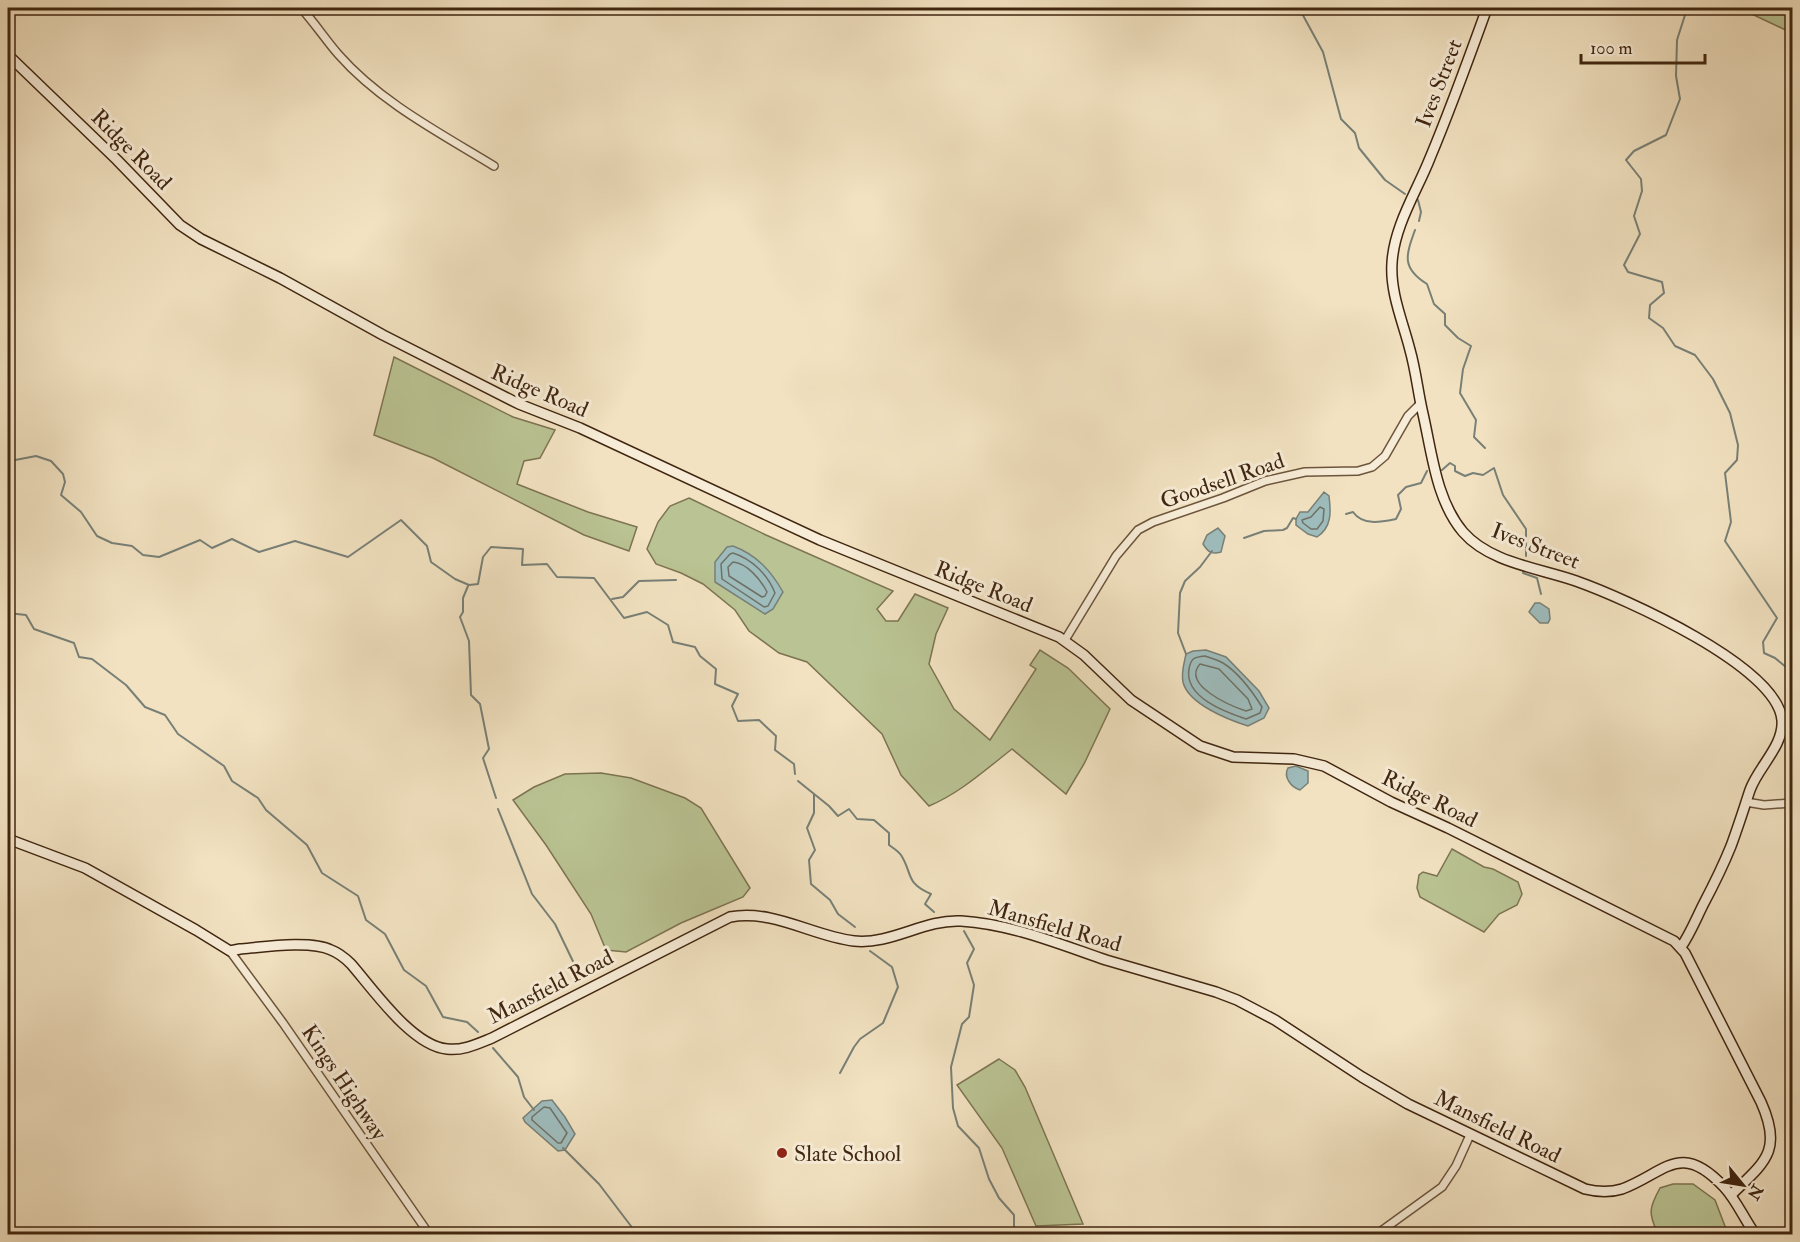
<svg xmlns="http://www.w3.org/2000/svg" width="1800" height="1242" font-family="'IM FELL Double Pica',serif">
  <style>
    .green { fill: #bac393; stroke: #7d7452; stroke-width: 1.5 }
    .water { fill: #9ebcbc; stroke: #788077; stroke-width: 1.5 }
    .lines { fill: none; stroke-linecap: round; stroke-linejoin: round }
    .shore { stroke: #6f7166; stroke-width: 1.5 }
    .stream { stroke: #788077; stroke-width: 2 }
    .street-casing { stroke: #6c553c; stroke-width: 10 }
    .secondary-casing { stroke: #402610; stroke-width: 12 }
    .street { stroke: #f7ecd7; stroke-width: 7 }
    .secondary { stroke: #f7ecd7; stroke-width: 9 }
    .poi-dot { fill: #8f2418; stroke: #f7ecd7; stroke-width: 2 }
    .labels { text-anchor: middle; stroke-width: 6; stroke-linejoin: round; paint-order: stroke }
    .street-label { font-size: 22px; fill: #402610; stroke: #f7ecd7 }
    .poi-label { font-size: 22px; fill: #402610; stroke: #f7ecd7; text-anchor: start }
  </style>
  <rect width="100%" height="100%" fill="#f2e2c1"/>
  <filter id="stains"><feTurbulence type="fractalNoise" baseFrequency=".00333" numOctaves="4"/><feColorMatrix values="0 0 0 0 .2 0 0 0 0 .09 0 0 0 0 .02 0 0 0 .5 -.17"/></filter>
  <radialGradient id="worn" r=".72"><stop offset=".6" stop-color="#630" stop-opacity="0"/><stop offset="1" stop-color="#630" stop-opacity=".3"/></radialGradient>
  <g class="green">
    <path d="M1739,8H1792V33Z"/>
    <path d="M394,357L513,417L555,430L540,458L524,461L517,484L588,512L637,527L629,551L584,535L433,458L374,435Z"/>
    <path d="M689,498L766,535L893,591L877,609L886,621H898L915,594L948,608L936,634L929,664L954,709L990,740L1036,669L1030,665L1040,650L1068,668L1110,709L1084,764L1066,794L1012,749C985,770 960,793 929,806L901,775L882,734L807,662L779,653L749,631L735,610L703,584L681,573L656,564L647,549L658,522L670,506Z"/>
    <path d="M601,773L631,778L685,798L701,808L750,888L743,897L681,923L626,952L606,950L591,914L546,845L513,800L534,787L565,774Z"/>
    <path d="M1452,849L1484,867L1493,869L1518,882L1522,894L1517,905L1499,914L1484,932L1420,897L1417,888L1419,875L1423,872L1437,876Z"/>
    <path d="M999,1059L1015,1070L1025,1087L1083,1224L1036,1226L1002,1148L957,1085Z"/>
    <path d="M1673,1184H1693L1715,1200L1728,1234H1658C1648,1213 1649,1208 1660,1188Z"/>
  </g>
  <g class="water">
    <path d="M1324,492L1329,496C1331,512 1332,527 1317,537L1308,534L1296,525V519L1300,512H1308Z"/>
    <path d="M1218,528L1225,536L1221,552C1212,555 1208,552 1203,544L1207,535Z"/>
    <path d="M733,546C757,555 771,571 783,592L773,609L765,614L715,582V562L727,547Z"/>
    <path d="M1535,603H1540L1549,609L1550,619L1548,623H1540L1529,612Z"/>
    <path d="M1206,650L1226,657L1259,691L1269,708L1264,718L1248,726C1229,720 1188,704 1183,682C1181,672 1184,664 1186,654L1193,651Z"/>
    <path d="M1296,766L1308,771V783L1300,790C1291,787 1283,777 1288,768Z"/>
    <path d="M552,1100L565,1117L575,1134L565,1150L558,1151L525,1122L523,1118L542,1101Z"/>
  </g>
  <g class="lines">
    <g class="shore">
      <path d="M1320,507L1324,509L1323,521L1317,529H1311L1303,523L1302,520L1311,517Z"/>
      <path d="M733,553C752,559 768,575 775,593L768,606L764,607L722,579L721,564L730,554Z"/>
      <path d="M733,562C747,563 761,580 767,592L765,596L762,597L729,576L728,567Z"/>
      <path d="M1205,656C1211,658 1218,660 1223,663C1239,673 1252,691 1262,707L1260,713L1246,719C1225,712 1184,697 1189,669C1191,658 1194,657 1205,656Z"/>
      <path d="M1200,664L1219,669L1248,699L1252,709L1246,711C1231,706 1181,685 1200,664Z"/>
      <path d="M544,1107L550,1108L567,1133L561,1143H558L532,1120V1117Z"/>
    </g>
    <g class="stream">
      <path d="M1299,8L1323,52L1341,119L1355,133L1359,148L1385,180L1405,194"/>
      <path d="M1681,8L1685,15L1677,40L1676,76L1680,99L1666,135L1634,151L1626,160L1641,179L1642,191L1634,216L1640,234L1624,265L1628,272L1662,282L1664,293L1650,305L1649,318L1663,328L1675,346L1695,355L1713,379L1730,413L1738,445L1737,460L1725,473L1731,522L1725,541L1777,618L1763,642L1764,653L1775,658L1792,672"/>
      <path d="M1418,200L1421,212L1419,221"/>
      <path d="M1415,230C1406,255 1401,268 1427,284L1434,304L1445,314V325L1458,338L1471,346L1463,369L1460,393L1476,420L1474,437L1485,448"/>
      <path d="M8,460L10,461L36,456L51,461L63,474L65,482L61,495L81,512L97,536L112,543L132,546L143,555L159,557L200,540L212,548L232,539L259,552L295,541L348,557L401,520L427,546L431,562L455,579L469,585L478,584L483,557L491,547L523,549L522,565L547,564L557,577L594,578L624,618L647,612L668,625L673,642L695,647L700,656L716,669L715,684L738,694L732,706L738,721L759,720L776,736L775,750L794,764L795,774"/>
      <path d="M1442,470L1450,463L1455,466V471L1465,476L1473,473L1483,475L1494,468L1503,495L1526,529V556"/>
      <path d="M1346,514L1353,512C1363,526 1381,522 1396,519L1401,509L1398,495L1406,487L1421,483L1427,471"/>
      <path d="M1244,538L1264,531L1283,530L1287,528L1293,518L1296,519"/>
      <path d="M1524,570L1523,573L1537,578L1541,594"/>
      <path d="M468,586L463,598V612L460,617L469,641L471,695L480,704L489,749L483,758L496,798"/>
      <path d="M612,599L623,597L639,581L676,580"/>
      <path d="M8,613L26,615L34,629L74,643L79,657L92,659L126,685L145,707L165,715L178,734L224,766L232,781L258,798L266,810L307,845L322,873L358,896L366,920L385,934L404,970L426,986L443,1017L467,1022L478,1032"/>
      <path d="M1186,654L1178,633L1180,593L1185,581L1200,567L1212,551"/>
      <path d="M1792,753C1786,766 1787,775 1792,788"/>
      <path d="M798,781L829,806L838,816L849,809L857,819L874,820L889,833V845C893,848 898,851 901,855C913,874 905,883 931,894L925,904L934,912"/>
      <path d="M814,795V813L807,828L815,850L809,860L811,884L830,900L838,914L855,927"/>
      <path d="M498,809L532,894L555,924L581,978"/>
      <path d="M964,931L974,949L967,963L974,985L969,1017L962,1024L951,1067L953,1108L958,1126L979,1148L989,1179L999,1198L1014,1215V1234"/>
      <path d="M493,1048L518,1077L524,1097L534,1110"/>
      <path d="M840,1073L854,1047L860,1039L883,1023L898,987L892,967L870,951"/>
      <path d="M563,1148L599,1184L637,1234"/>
    </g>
    <g class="street-casing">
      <g id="street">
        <path d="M301,8C314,22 325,39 338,54C380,102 440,133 494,166"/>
        <path d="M1065,640L1116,556L1138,530L1153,522L1223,498L1265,481L1305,472L1358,471L1372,467L1385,456L1408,416L1420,404"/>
        <path d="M1746,802L1764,805L1792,803"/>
        <path d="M230,951L283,1023L429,1234"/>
        <path d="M1377,1234L1442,1187L1456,1166L1470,1135"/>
      </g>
    </g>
    <g class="secondary-casing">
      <g id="secondary">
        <path d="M1487,8C1469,58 1451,108 1430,158C1417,191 1394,226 1392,263C1390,293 1403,322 1410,350C1416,371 1418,393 1423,414C1432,453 1436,500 1463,532C1490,563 1539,568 1576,581C1624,598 1777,666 1782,720C1784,746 1758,767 1750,790C1744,808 1738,827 1731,846C1723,866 1713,886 1703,905C1696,919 1690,934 1681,947"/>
        <path d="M8,55L117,160L180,225L201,239L280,278L383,335L519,404L580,428L820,540L1059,637L1084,655L1131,700L1200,746L1233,757L1294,759L1324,766L1391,802L1448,828L1674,941L1685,953L1761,1102C1783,1151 1765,1162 1731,1195"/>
        <path d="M8,839L85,868L196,930L230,951L240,949C263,947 311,940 331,950C339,953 345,958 351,964C373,989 412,1046 447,1049C463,1051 477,1044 492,1038L730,917C774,909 812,936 854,941C891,945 924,919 961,921C1011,924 1059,944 1106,960C1143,971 1179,981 1216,992L1237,1000L1275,1020L1362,1077L1408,1104L1585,1189C1597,1192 1609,1193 1622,1189C1665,1173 1680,1140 1724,1187C1737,1201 1744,1219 1755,1234"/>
      </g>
    </g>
    <use href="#street" class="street"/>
    <use href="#secondary" class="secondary"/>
  </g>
  <circle class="poi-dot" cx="782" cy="1153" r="6"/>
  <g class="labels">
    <g class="street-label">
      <text transform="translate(1438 83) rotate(-69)" y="8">Ives Street</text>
      <text transform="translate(132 149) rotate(45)" y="8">Ridge Road</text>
      <text transform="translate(540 390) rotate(23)" y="8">Ridge Road</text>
      <text transform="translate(1222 480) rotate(-19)" y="8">Goodsell Road</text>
      <text transform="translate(1536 545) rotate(21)" y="8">Ives Street</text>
      <text transform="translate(984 586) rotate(22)" y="8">Ridge Road</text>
      <text transform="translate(1430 798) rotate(26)" y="8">Ridge Road</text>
      <text transform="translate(1055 925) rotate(16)" y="8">Mansfield Road</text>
      <text transform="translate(550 986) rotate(-27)" y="8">Mansfield Road</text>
      <text transform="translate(345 1082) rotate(56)" y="8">Kings Highway</text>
      <text transform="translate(1498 1126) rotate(26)" y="8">Mansfield Road</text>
    </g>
    <g class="poi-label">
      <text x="794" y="1161">Slate School</text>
    </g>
  </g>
  <rect width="1800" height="1242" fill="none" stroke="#f2e2c1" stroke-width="30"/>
  <rect x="9" y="9" width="1782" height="1224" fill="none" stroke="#402610" stroke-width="3"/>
  <rect x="15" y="15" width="1770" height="1212" fill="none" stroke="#402610" stroke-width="1.5"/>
  <g transform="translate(1743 1185) rotate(120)" stroke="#f7ecd7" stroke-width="4.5" paint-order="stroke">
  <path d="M0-4.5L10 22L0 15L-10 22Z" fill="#402610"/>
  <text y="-9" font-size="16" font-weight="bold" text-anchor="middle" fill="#402610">N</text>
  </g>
  <path d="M1581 54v9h124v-9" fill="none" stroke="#402610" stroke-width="3"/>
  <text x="1590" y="54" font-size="18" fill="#402610" stroke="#f7ecd7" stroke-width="4.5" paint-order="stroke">100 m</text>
  <rect width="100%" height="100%" filter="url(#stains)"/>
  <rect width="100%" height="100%" fill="url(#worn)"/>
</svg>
